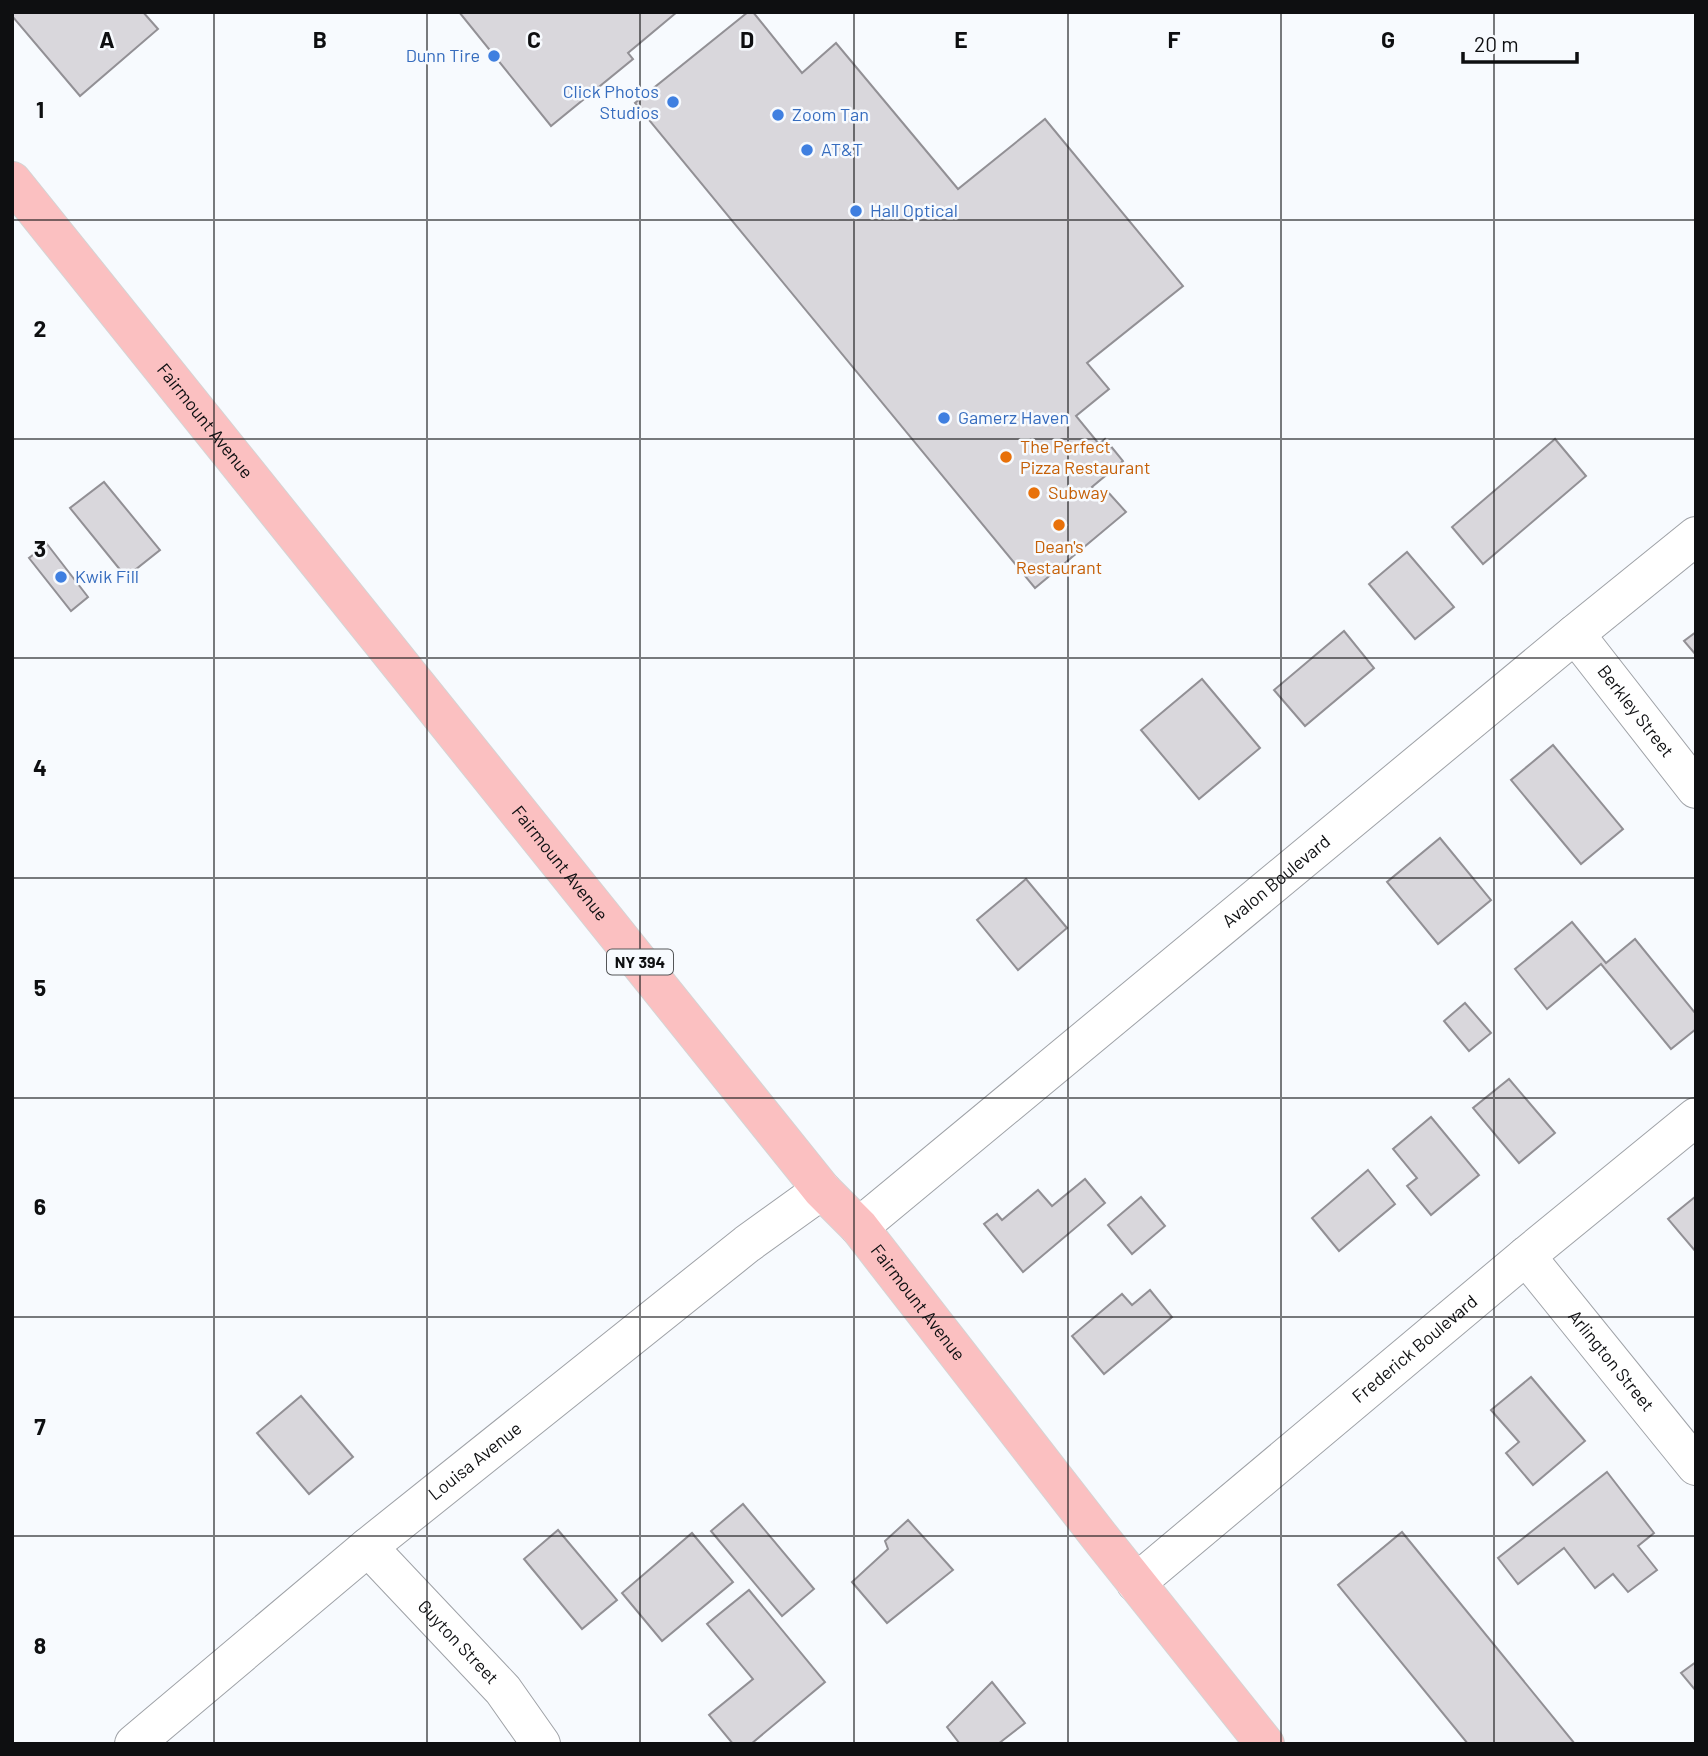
<svg xmlns="http://www.w3.org/2000/svg" width="1708" height="1756" font-family="Barlow,sans-serif">
  <style>
    .building { fill: #d9d7dc; stroke: #929095; stroke-width: 2 }
    .lines { fill: none; stroke-linecap: round; stroke-linejoin: round }
    .street-casing { stroke: #9fa2a7; stroke-width: 40 }
    .primary-casing { stroke: #d4d4d4; stroke-width: 40 }
    .street { stroke: #fff; stroke-width: 38 }
    .primary { stroke: #fbc0c1; stroke-width: 38 }
    .grid { fill: none; stroke: #0e0f11; stroke-width: 2; stroke-opacity: 0.55 }
    .shop-dot { fill: #3f7fe0; stroke: #f7fafe; stroke-width: 2.5 }
    .food-dot { fill: #e8710a; stroke: #f7fafe; stroke-width: 2.5 }
    .labels { text-anchor: middle; stroke-width: 5; stroke-linejoin: round; paint-order: stroke }
    .shield { fill: #f7fafe; stroke: #545658; stroke-width: 2 }
    .shield-label { font-size: 16px; font-weight: bold; fill: #0e0f11 }
    .shop-label { font-size: 18px; fill: #366cbe; stroke: #f7fafe; text-anchor: start }
    .street-label { font-size: 18px; fill: #0e0f11; stroke: #f7fafe }
    .food-label { font-size: 18px; fill: #c56008; stroke: #f7fafe; text-anchor: start }
    .grid-label { font-size: 23px; text-anchor: middle; font-weight: bold; fill: #0e0f11; stroke: #f7fafe; stroke-width: 5; stroke-linejoin: round; paint-order: stroke }
  </style>
  <rect width="100%" height="100%" fill="#f7fafe"/>
  <g class="building">
    <path d="M12,12H143L158,29L80,96L12,16Z"/>
    <path d="M459,12H677L628,53L633,59L551,126Z"/>
    <path d="M748,12H753L802,73L836,43L958,189L1045,119L1183,286L1087,363L1109,389L1076,416L1099,444L1105,439L1123,461L1092,487L1100,497L1107,491L1126,512L1035,588L635,103Z"/>
    <path d="M1555,439L1586,476L1483,564L1452,527Z"/>
    <path d="M104,482L160,550L126,577L70,508Z"/>
    <path d="M47,544L88,597L71,611L29,558Z"/>
    <path d="M1407,552L1454,607L1415,639L1369,584Z"/>
    <path d="M1344,631L1374,668L1305,726L1274,690Z"/>
    <path d="M1696,632V655L1684,641Z"/>
    <path d="M1202,679L1260,748L1199,799L1141,730Z"/>
    <path d="M1553,745L1623,829L1581,864L1511,780Z"/>
    <path d="M1440,838L1491,900L1438,944L1387,882Z"/>
    <path d="M1026,879L1067,928L1018,970L977,920Z"/>
    <path d="M1572,922L1606,963L1635,939L1696,1014V1029L1671,1049L1601,964L1547,1009L1515,969Z"/>
    <path d="M1465,1003L1491,1033L1469,1051L1444,1021Z"/>
    <path d="M1509,1079L1555,1133L1519,1163L1473,1108Z"/>
    <path d="M1431,1117L1479,1175L1431,1215L1407,1186L1417,1178L1393,1149Z"/>
    <path d="M1368,1170L1395,1204L1339,1251L1312,1218Z"/>
    <path d="M1085,1179L1105,1203L1023,1272L984,1224L997,1214L1002,1220L1038,1190L1052,1206Z"/>
    <path d="M1696,1196V1252L1668,1219Z"/>
    <path d="M1141,1197L1165,1226L1132,1254L1108,1225Z"/>
    <path d="M1150,1290L1172,1317L1104,1374L1072,1336L1122,1294L1132,1305Z"/>
    <path d="M1531,1377L1585,1441L1533,1485L1506,1453L1519,1442L1491,1410Z"/>
    <path d="M301,1396L353,1457L309,1494L257,1433Z"/>
    <path d="M1607,1472L1654,1533L1638,1546L1657,1570L1628,1592L1613,1574L1595,1588L1564,1548L1518,1584L1498,1558Z"/>
    <path d="M743,1504L814,1589L782,1616L711,1531Z"/>
    <path d="M908,1520L953,1570L887,1623L852,1582L888,1549L885,1541Z"/>
    <path d="M558,1530L617,1600L582,1629L524,1559Z"/>
    <path d="M1402,1532L1575,1744H1468L1338,1585Z"/>
    <path d="M692,1533L733,1582L662,1641L622,1593Z"/>
    <path d="M749,1590L825,1682L751,1744H733L709,1715L753,1679L707,1624Z"/>
    <path d="M1696,1662V1691L1681,1673Z"/>
    <path d="M992,1682L1025,1723L998,1744H960L947,1727Z"/>
  </g>
  <g class="lines">
    <g class="street-casing">
      <g id="street">
        <path id="s1" d="M1575,634L1696,789"/>
        <path id="s2" d="M859,1227L1575,634L1696,536"/>
        <path id="s3" d="M1526,1256L1696,1466"/>
        <path id="s4" d="M368,1547L503,1690L541,1744"/>
        <path id="s5" d="M1136,1583L1526,1256L1696,1117"/>
        <path id="s6" d="M134,1744L368,1547L747,1244L822,1190"/>
      </g>
    </g>
    <g class="primary-casing">
      <g id="primary">
        <path id="s7" d="M12,181L822,1190L859,1227L1099,1536L1265,1744"/>
      </g>
    </g>
    <use href="#street" class="street"/>
    <use href="#primary" class="primary"/>
  </g>
  <path class="grid" d="M214,12V1744M427,12V1744M640,12V1744M854,12V1744M1068,12V1744M1281,12V1744M1494,12V1744M12,220H1696M12,439H1696M12,658H1696M12,878H1696M12,1098H1696M12,1317H1696M12,1536H1696"/>
  <g class="shop-dot">
    <circle cx="494" cy="56" r="7"/>
    <circle cx="673" cy="102" r="7"/>
    <circle cx="778" cy="115" r="7"/>
    <circle cx="807" cy="150" r="7"/>
    <circle cx="856" cy="211" r="7"/>
    <circle cx="944" cy="418" r="7"/>
    <circle cx="61" cy="577" r="7"/>
  </g>
  <g class="food-dot">
    <circle cx="1006" cy="457" r="7"/>
    <circle cx="1034" cy="493" r="7"/>
    <circle cx="1059" cy="525" r="7"/>
  </g>
  <g class="labels">
    <rect class="shield" x="607" y="949.5" width="66" height="25" rx="5"/>
    <g class="shield-label">
      <text x="640" y="968">NY 394</text>
    </g>
    <g class="shop-label">
      <text x="480" y="62" text-anchor="end">Dunn Tire</text>
      <text x="659" y="98" text-anchor="end">Click Photos<tspan x="659" dy="21">Studios</tspan></text>
      <text x="792" y="121">Zoom Tan</text>
      <text x="821" y="156">AT&amp;T</text>
      <text x="870" y="217">Hall Optical</text>
      <text x="958" y="424">Gamerz Haven</text>
      <text x="75" y="583">Kwik Fill</text>
    </g>
    <g class="street-label">
      <text dy="6" stroke="none"><textPath href="#s7" startOffset="308">Fairmount Avenue</textPath></text>
      <text dy="6" stroke="none"><textPath href="#s1" startOffset="98">Berkley Street</textPath></text>
      <text dy="6" stroke="none"><textPath href="#s7" startOffset="875">Fairmount Avenue</textPath></text>
      <text dy="6" stroke="none"><textPath href="#s2" startOffset="542">Avalon Boulevard</textPath></text>
      <text dy="6" stroke="none"><textPath href="#s7" startOffset="1442">Fairmount Avenue</textPath></text>
      <text dy="6" stroke="none"><textPath href="#s5" startOffset="364">Frederick Boulevard</textPath></text>
      <text dy="6" stroke="none"><textPath href="#s3" startOffset="135">Arlington Street</textPath></text>
      <text dy="6" stroke="none"><textPath href="#s6" startOffset="443">Louisa Avenue</textPath></text>
      <text dy="6" stroke="none"><textPath href="#s4" startOffset="131">Guyton Street</textPath></text>
    </g>
    <g class="food-label">
      <text x="1020" y="453">The Perfect<tspan x="1020" dy="21">Pizza Restaurant</tspan></text>
      <text x="1048" y="499">Subway</text>
      <text x="1059" y="553" text-anchor="middle">Dean's<tspan x="1059" dy="21">Restaurant</tspan></text>
    </g>
  </g>
  <g class="grid-label">
    <text x="107" y="48">A</text>
    <text x="320" y="48">B</text>
    <text x="534" y="48">C</text>
    <text x="747" y="48">D</text>
    <text x="961" y="48">E</text>
    <text x="1174" y="48">F</text>
    <text x="1388" y="48">G</text>
    <text x="40" y="118">1</text>
    <text x="40" y="337">2</text>
    <text x="40" y="557">3</text>
    <text x="40" y="776">4</text>
    <text x="40" y="996">5</text>
    <text x="40" y="1215">6</text>
    <text x="40" y="1435">7</text>
    <text x="40" y="1654">8</text>
  </g>
  <rect width="1708" height="1756" fill="none" stroke="#0e0f11" stroke-width="28"/>
  <path d="M1463 52v10h114v-10" fill="none" stroke="#0e0f11" stroke-width="3.5"/>
  <text x="1474" y="52" font-size="21" fill="#0e0f11" stroke="#f7fafe" stroke-width="5" paint-order="stroke">20 m</text>
</svg>
